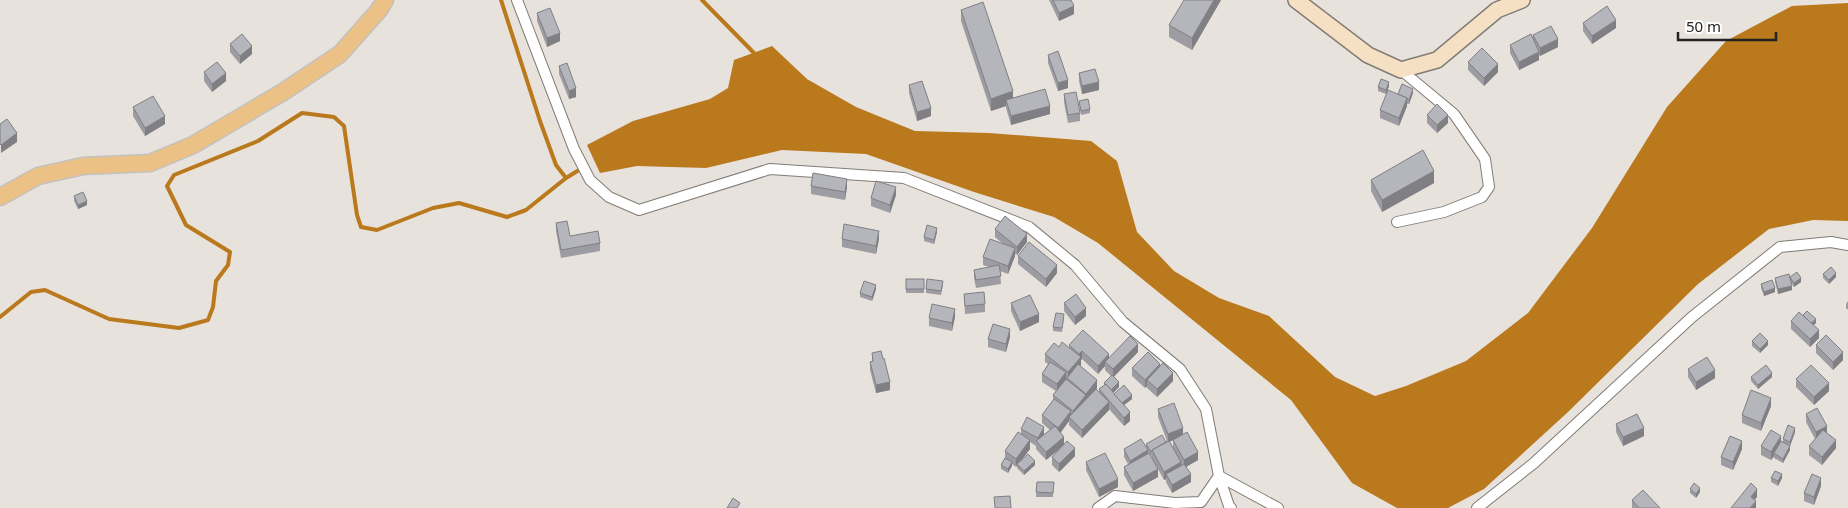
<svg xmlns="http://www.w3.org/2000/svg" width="1848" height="508" font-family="'Noto Sans',sans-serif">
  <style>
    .water { fill: #b9791c }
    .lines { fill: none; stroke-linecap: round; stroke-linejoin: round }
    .stream { stroke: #b9791c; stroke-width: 4 }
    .minor-casing { stroke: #817c77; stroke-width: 12 }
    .secondary-casing { stroke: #817c77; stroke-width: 18 }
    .primary-casing { stroke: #c2c1c1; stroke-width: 19 }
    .minor { stroke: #fff; stroke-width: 10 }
    .secondary { stroke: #f6e0c3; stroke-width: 15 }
    .primary { stroke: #ecc186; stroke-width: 16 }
    .wall { fill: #9c9ca2; fill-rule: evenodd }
    .shaded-wall { fill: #7f7f84 }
    .building { fill: #b5b5bc; stroke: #7f7f84 }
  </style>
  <rect width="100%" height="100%" fill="#e8e2dc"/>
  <path class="water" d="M1848,3V221L1813,220L1769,229L1698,284L1568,412L1484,489L1448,508H1397L1352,483L1291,400L1098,243L1054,217L974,192L866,154L782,150L706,168L637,166L600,173L587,145L633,121L710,99L728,88L734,60L772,46L807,79L856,107L915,131L989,133L1091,141L1117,161L1137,232L1174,271L1219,298L1269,316L1335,377L1375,396L1406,386L1466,361L1528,313L1592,228L1667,107L1726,41L1792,6Z"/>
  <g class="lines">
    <g class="stream">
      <path d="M501,0L540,121L556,165L566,178L579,170"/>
      <path d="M702,0L754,53"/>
      <path d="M0,317L31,292L45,290L109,319L179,328L208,320L213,307L216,281L228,265L230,252L186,225L167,186L174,175L258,141L302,113L334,117L344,126L357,215L361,227L377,230L433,208L459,203L507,217L526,210L566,178"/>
    </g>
    <g class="minor-casing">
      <g id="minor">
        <path d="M517,0L574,149L590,180L609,197L639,210L770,169L904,178L1029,227L1075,265L1123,322L1180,369L1206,409L1219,476L1278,508"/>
        <path d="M1397,222L1444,212L1482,197L1489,187L1485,159L1454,114L1401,70"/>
        <path d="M1098,508L1115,496L1175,503L1201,502L1219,476L1229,506L1231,508"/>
        <path d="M1477,508L1534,463L1692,317L1780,247L1831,242L1848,245"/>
      </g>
    </g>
    <g class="secondary-casing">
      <path id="secondary" d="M1296,0L1368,55L1401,70L1437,60L1497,10L1522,0"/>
    </g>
    <g class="primary-casing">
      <path id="primary" d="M0,197L38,176L83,166L150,163L193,145L283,92L340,54L379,10L385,0"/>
    </g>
    <use href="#minor" class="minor"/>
    <use href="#secondary" class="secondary"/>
    <use href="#primary" class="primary"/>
  </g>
  <g class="wall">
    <path d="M1049,0H1071L1074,14L1059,21Z"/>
    <path d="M1221,0L1192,50L1169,37V25Z"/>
    <path d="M961,10L1013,98L1050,114L1011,125L1006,108V106L991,111L961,21Z"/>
    <path d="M537,13L560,41L547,47L537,21Z"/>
    <path d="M1583,23L1616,28L1592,44L1583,31Z"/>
    <path d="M1533,35L1558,47L1540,56L1539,55V60L1519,70L1510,53V45L1533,39Z"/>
    <path d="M230,44L252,54L240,64L230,52Z"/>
    <path d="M1048,55L1068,88L1058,91L1048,63Z"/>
    <path d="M1468,62L1498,72L1484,86L1468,70Z"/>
    <path d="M559,66L576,97L569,99L559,74Z"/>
    <path d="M204,72L226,81L212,92L204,81Z"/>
    <path d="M1079,73L1099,90L1082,94L1079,81Z"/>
    <path d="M909,85L931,116L917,121L909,93Z"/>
    <path d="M1389,86L1386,94L1378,91V87Z"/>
    <path d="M1413,93L1409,104H1407V106L1399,126L1380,118V110L1398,94Z"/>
    <path d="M1064,94L1080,113V121L1068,123L1064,102Z"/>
    <path d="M1079,101L1090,109V113L1081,115Z"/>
    <path d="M133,107L165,124L145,136L133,116Z"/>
    <path d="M1427,115L1448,123L1437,133L1427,123Z"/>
    <path d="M1371,180L1434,183L1382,212L1371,191Z"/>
    <path d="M811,186L847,187L845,200L811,194Z"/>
    <path d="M896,195L890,213L871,206V198Z"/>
    <path d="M74,196L87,205L78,209L74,201Z"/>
    <path d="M556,223L570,236L600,243V251L561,258L556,231Z"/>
    <path d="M995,229L1027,242L1017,255L1015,254V256L1008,274L1000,271L1001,284L976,288L974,278V270L989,267L983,265V257L1002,243L995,237Z"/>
    <path d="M937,232L934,244L924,241V237Z"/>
    <path d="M842,239H879L876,254L842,247Z"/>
    <path d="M1018,256L1057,273L1046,287L1018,264Z"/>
    <path d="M1823,274L1836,277L1829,284L1823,278Z"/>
    <path d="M1790,277L1801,282L1794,287L1791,282L1792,290L1778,294L1775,282V278L1790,279Z"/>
    <rect x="906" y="279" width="18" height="14"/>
    <path d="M1761,284L1775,292L1764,296L1761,288Z"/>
    <path d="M943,285L941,295L926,293V289Z"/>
    <path d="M876,289L872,301L860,297V293Z"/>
    <path d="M964,294L985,304V312L965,314Z"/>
    <path d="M1848,301V310L1846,308V304Z"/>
    <path d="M1011,303L1039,322L1020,331L1011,311Z"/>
    <path d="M1064,303L1086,316L1075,325L1064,311Z"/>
    <path d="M1803,315L1816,323L1813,325L1819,338L1810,347L1791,329V321Z"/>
    <path d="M955,317L952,331L929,326V318Z"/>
    <path d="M1064,318L1062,332L1053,331V327Z"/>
    <path d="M1010,337L1006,352L988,347V339Z"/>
    <path d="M1752,341L1768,345L1760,353L1752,346Z"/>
    <path d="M1069,345L1109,358L1138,352L1114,377L1119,387L1113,393L1114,394L1132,399L1124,405L1130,421L1124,426L1109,409V410L1082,438L1069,425V421L1061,432L1064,444L1075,456L1059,472L1052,465V457L1061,448L1046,460L1036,449V446L1030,442V449L1021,460L1035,465L1024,475L1017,468V466L1016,467L1012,464V466L1008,473L1001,469V465L1005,458V451L1021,434V429L1044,435L1050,430L1042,423V415L1053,400V395L1056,391L1042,382V374L1048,364L1045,362V354L1059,347H1069ZM1082,359L1098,374L1105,366V370L1111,376L1104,383V386L1099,389V392L1096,389L1097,388L1080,366L1081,365V360Z"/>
    <path d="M1816,345L1843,360L1833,370L1816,353Z"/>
    <path d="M872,353L883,359L890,390L876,393L870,370V362L872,361Z"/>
    <path d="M1160,366L1173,381L1157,397L1147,388V386L1145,388L1132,376V368Z"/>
    <path d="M1688,369L1715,378L1696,390L1688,377Z"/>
    <path d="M1751,377H1772L1758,389L1751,381Z"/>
    <path d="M1796,379L1829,391L1814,405L1796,387Z"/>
    <path d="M1771,406L1761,431L1742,423V415Z"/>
    <path d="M1158,409L1183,434L1198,460L1186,467L1191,482L1172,493L1166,482V479L1164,480L1152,458V455L1151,456L1148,452L1158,477L1133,491L1124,475V467L1128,464L1124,457V449L1146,447V444L1167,441L1158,417ZM1173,440V447L1170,442Z"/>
    <path d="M1806,414L1827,433L1836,448L1822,465L1809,455V446L1815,439L1806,422Z"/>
    <path d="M1616,424L1644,436L1623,446L1616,432Z"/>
    <path d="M1795,432L1790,446L1787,444L1790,450L1783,463L1774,458V456L1771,460L1761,455V446L1783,442V439Z"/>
    <path d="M1742,449L1733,470L1721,465V457Z"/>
    <path d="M1086,462L1118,487L1099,497L1086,470Z"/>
    <path d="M1771,478H1782L1778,486L1771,482Z"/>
    <path d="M1037,482H1054L1053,497H1036Z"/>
    <path d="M1821,486L1814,505L1804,501V493Z"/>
    <path d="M1690,489L1700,492L1696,498L1690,493Z"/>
    <path d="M1632,500L1660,508H1632Z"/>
  </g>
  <g class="shaded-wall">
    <path d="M1214,0H1221L1192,50V38Z"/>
    <path d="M1074,6V14L1059,21V13Z"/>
    <path d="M1616,20V28L1592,44V36Z"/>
    <path d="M560,33V41L547,47V38Z"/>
    <path d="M1558,39V47L1540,56V48Z"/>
    <path d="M252,46V54L240,64V56Z"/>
    <path d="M1539,52V60L1519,70V62Z"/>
    <path d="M1498,64V72L1484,86V78Z"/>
    <path d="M226,73V81L212,92V84Z"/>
    <path d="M1068,80V88L1058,91V83Z"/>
    <path d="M1099,82V90L1082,94V86Z"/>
    <path d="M1389,82V86L1386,94V90Z"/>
    <path d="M576,88V97L569,99V91Z"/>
    <path d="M1413,89V93L1409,104V100Z"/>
    <path d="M1013,91V103L1006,100V106L991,111V99Z"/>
    <path d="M1407,98V106L1399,126V118Z"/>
    <path d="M1050,106V114L1011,125V116Z"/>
    <path d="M931,108V116L917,121V112Z"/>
    <path d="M1448,115V123L1437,133V125Z"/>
    <path d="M165,116V124L145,136V128Z"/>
    <path d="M17,133V142L1,153V145Z"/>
    <path d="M1434,171V183L1382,212V200Z"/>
    <path d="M847,179V187L845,200V192Z"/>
    <path d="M896,187V195L890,213V205Z"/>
    <path d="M87,201V205L78,209V205Z"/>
    <path d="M937,228V232L934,244V240Z"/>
    <path d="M879,231V239L876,254V246Z"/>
    <path d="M1027,234V242L1017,255V247Z"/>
    <path d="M1015,248V256L1008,274V266Z"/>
    <path d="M1057,265V273L1046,287V279Z"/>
    <path d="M1836,273V277L1829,284V280Z"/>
    <path d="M1801,278V282L1794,287V283Z"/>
    <path d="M876,285V289L872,301V297Z"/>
    <path d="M1792,286V290L1778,294V289Z"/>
    <path d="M1775,288V292L1764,296V292Z"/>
    <path d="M1086,308V316L1075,325V317Z"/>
    <path d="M955,309V317L952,331V323Z"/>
    <path d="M1039,314V322L1020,331V322Z"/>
    <path d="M1816,319V323L1811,328V324Z"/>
    <path d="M1010,329V337L1006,352V344Z"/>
    <path d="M1819,330V338L1810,347V339Z"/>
    <path d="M1768,341V345L1760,353V349Z"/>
    <path d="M1138,344V352L1113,377V369Z"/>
    <path d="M1082,351V359L1081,360V365L1069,380L1068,379V372L1079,359V354Z"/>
    <path d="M1843,352V360L1833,370V362Z"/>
    <path d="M1109,354V362H1105V366L1098,374V366Z"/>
    <path d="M1160,364V372L1147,380V386L1145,388V380Z"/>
    <path d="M1715,370V378L1696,390V382Z"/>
    <path d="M1066,372V380L1057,392V384Z"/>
    <path d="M1173,373V381L1157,397V389Z"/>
    <path d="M1772,373V377L1758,389V385Z"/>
    <path d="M1097,380V388L1086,402V394Z"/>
    <path d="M890,382V390L876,393V385Z"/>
    <path d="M1119,382V387L1111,395V391Z"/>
    <path d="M1829,383V391L1814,405V397Z"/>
    <path d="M1086,395V403L1073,419V411Z"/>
    <path d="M1132,395V399L1120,408V404Z"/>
    <path d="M1771,398V406L1761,431V423Z"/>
    <path d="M1109,402V410L1082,438V430Z"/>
    <path d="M1071,411V418L1069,417V421L1058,436V428Z"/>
    <path d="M1130,412V421L1124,426V418Z"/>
    <path d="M1827,426V434L1816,440V432Z"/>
    <path d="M1044,427V435L1038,443V438Z"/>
    <path d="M1183,428V436L1168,442V434Z"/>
    <path d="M1644,428V436L1623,446V437Z"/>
    <path d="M1795,428V432L1790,446V442Z"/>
    <path d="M1781,436V444L1774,453V456L1771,460V452Z"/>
    <path d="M1064,437V445L1046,460V452Z"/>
    <path d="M1030,440V449L1018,465L1017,464L1016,467V459Z"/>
    <path d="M1836,440V448L1822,465V457Z"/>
    <path d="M1742,441V449L1733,470V462Z"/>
    <path d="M1790,446V450L1783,463V459Z"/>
    <path d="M1075,448V456L1059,472V464Z"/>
    <path d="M1148,450V459L1130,469V461Z"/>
    <path d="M1198,452V460L1184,468V460Z"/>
    <path d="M1035,461V465L1024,475V471Z"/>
    <path d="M1012,462V466L1008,473V469Z"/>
    <path d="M1181,462V470L1166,474V479L1164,480V472Z"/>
    <path d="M1158,469V477L1133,491V483Z"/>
    <path d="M1191,474V482L1172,493V485Z"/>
    <path d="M1782,474V478L1778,486V481Z"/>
    <path d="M1821,478V486L1814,505V497Z"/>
    <path d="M1118,479V487L1099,497V489Z"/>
    <path d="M1700,488V492L1696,498V494Z"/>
    <path d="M1757,489V497L1751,505V497Z"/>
    <path d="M1756,501V508H1750Z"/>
  </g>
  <g class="building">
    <path d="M1053,0H1071L1074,6L1059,13Z"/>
    <path d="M1184,0H1214L1192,38L1169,25Z"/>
    <path d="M983,2L1013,91L991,99L961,10Z"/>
    <path d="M1607,6L1616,20L1592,36L1583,23Z"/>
    <path d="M550,8L560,33L547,38L537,13Z"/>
    <path d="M1551,26L1558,39L1540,48L1533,35Z"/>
    <path d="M242,34L252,46L240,56L230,44Z"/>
    <path d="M1531,34L1539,52L1519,62L1510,45Z"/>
    <path d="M1482,48L1498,64L1484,78L1468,62Z"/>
    <path d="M1058,51L1068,80L1058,83L1048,55Z"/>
    <path d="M217,62L226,73L212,84L204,72Z"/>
    <path d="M567,63L576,88L569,91L559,66Z"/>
    <path d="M1095,69L1099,82L1082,86L1079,73Z"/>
    <path d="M1381,79L1389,82L1386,90L1378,87Z"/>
    <path d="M922,81L931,108L917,112L909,85Z"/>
    <path d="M1402,84L1413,89L1409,100L1407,99V98L1398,94Z"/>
    <path d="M1045,89L1050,106L1011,116L1006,100Z"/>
    <path d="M1388,90L1407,98L1399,118L1380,110Z"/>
    <path d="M1076,92L1080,113L1068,115L1064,94Z"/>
    <path d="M153,96L165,116L145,128L133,107Z"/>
    <path d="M1088,99L1090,109L1081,111L1079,101Z"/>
    <path d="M1437,104L1448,115L1437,125L1427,115Z"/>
    <path d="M7,119L17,133L1,145L0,144V124Z"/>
    <path d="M1423,150L1434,171L1382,200L1371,180Z"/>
    <path d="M813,173L847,179L845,192L811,186Z"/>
    <path d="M876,181L896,187L890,205L871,198Z"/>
    <path d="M83,192L87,201L78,205L74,196Z"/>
    <path d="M1005,216L1027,234L1017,247L995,229Z"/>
    <path d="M567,221L570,236L598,231L600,243L561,250L556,223Z"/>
    <path d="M844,224L879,231L876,246L842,239Z"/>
    <path d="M927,225L937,228L934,240L924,237Z"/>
    <path d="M990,239L1015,248L1008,266L983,257Z"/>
    <path d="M1029,242L1057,265L1046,279L1018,256Z"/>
    <path d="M999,265L1001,276L976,280L974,270Z"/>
    <path d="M1831,267L1836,273L1829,280L1823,274Z"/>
    <path d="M1797,272L1801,278L1794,283L1790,277Z"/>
    <path d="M1789,274L1792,286L1778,289L1775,278Z"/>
    <rect x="906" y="279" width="18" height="10"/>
    <path d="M927,279L943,281L941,291L926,289Z"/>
    <path d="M1772,280L1775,288L1764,292L1761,284Z"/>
    <path d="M864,281L876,285L872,297L860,293Z"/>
    <path d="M984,292L985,304L965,306L964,294Z"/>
    <path d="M1076,294L1086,308L1075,317L1064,303Z"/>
    <path d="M1030,295L1039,314L1020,322L1011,303Z"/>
    <path d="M932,304L955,309L952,323L929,318Z"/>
    <path d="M1807,311L1816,319L1811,323L1803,315Z"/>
    <path d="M1799,312L1819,330L1810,339L1791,321Z"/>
    <path d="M1056,313L1064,314L1062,328L1053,327Z"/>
    <path d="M993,324L1010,329L1006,344L988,339Z"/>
    <path d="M1083,330L1109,354L1098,366L1082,351L1079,354L1069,345Z"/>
    <path d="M1760,333L1768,341L1760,349L1752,341Z"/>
    <path d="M1826,335L1843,352L1833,362L1816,345Z"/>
    <path d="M1130,336L1138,344L1113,369L1105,362Z"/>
    <path d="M1062,342L1081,357L1068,372L1045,354L1054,343L1059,347Z"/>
    <path d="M881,351L883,359L884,358L890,382L876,385L870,362L873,361L872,353Z"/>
    <path d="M1148,352L1160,364L1145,380L1132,368Z"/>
    <path d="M1707,357L1715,370L1696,382L1688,369Z"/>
    <path d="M1050,362L1066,372L1057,384L1042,374Z"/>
    <path d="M1163,363L1173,373L1157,389L1147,380Z"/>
    <path d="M1078,364L1097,380L1086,394L1067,378Z"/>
    <path d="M1766,365L1772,373L1758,385L1751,377Z"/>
    <path d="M1811,365L1829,383L1814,397L1796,379Z"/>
    <path d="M1112,375L1119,382L1111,390L1104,383Z"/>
    <path d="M1066,379L1086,395L1073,411L1053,395Z"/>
    <path d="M1106,384L1130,412L1124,418L1099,389Z"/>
    <path d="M1124,385L1132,395L1122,403L1114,394Z"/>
    <path d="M1096,389L1109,402L1082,430L1069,417Z"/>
    <path d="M1751,390L1771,398L1761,423L1742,415Z"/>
    <path d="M1054,399L1071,411L1058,428L1042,415Z"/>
    <path d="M1174,403L1183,428L1168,434L1158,409Z"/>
    <path d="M1817,408L1827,426L1816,432L1806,414Z"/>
    <path d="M1637,414L1644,428L1623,437L1616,424Z"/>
    <path d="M1027,417L1044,427L1038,438L1021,429Z"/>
    <path d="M1788,425L1795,428L1790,442L1783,439Z"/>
    <path d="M1055,426L1064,437L1046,452L1036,441Z"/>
    <path d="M1771,430L1781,436L1771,452L1761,446Z"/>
    <path d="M1823,430L1836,440L1822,457L1809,446Z"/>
    <path d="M1018,432L1030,440L1016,459L1005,451Z"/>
    <path d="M1187,432L1198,452L1184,460L1173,440Z"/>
    <path d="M1162,435L1166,442L1152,450V451L1151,452L1146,444Z"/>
    <path d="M1730,436L1742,441L1733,462L1721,457Z"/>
    <path d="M1141,439L1148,450L1130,461L1124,449Z"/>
    <path d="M1067,441L1075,448L1059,464L1052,457Z"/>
    <path d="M1169,441L1181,462L1164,472L1152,450Z"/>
    <path d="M1781,441L1790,446L1783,459L1774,453Z"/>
    <path d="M1105,453L1118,479L1099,489L1086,462Z"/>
    <path d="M1149,453L1158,469L1133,483L1124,467Z"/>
    <path d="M1028,454L1035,461L1024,471L1017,464Z"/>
    <path d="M1005,458L1012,462L1008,469L1001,465Z"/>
    <path d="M1184,464L1191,474L1172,485L1166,474Z"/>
    <path d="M1775,471L1782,474L1778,481L1771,478Z"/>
    <path d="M1812,474L1821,478L1814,497L1804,493Z"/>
    <path d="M1037,482H1054L1053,493L1036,492Z"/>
    <path d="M1694,483L1700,488L1696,494L1690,489Z"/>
    <path d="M1751,483L1757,489L1751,497L1756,501L1750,508H1731Z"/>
    <path d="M1643,490L1660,508H1639L1632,500Z"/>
    <path d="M1010,496L1011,508H995L994,497Z"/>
    <path d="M733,498L740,503L737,508H727Z"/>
  </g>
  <path d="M1678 32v8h98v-8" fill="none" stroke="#252321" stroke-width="2.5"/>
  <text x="1686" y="32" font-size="15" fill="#252321" stroke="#ffffff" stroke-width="4" paint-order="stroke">50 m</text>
</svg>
